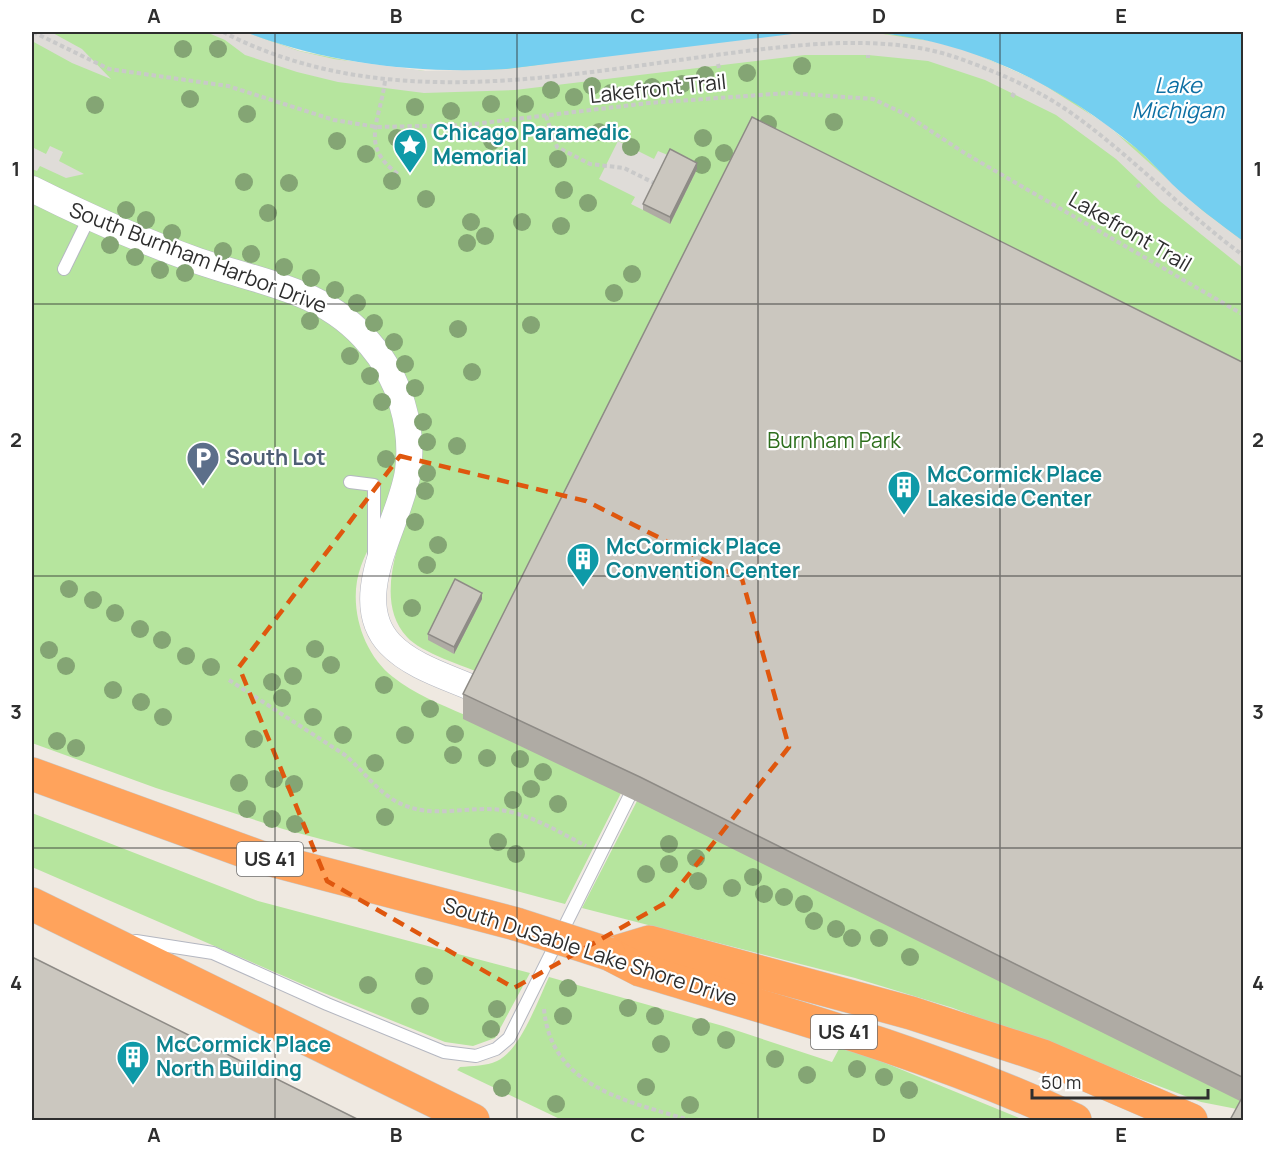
<svg xmlns="http://www.w3.org/2000/svg" width="1275" height="1152" font-family="Manrope,sans-serif">
  <style>
    .green { fill: #b6e59e }
    .plaza { fill: #dfdcd8 }
    .water { fill: #75cff0 }
    .lines { fill: none; stroke-linecap: round; stroke-linejoin: round }
    .service-casing { stroke: #b4b7c1; stroke-width: 14 }
    .minor-casing { stroke: #b4b7c1; stroke-width: 27 }
    .motorway-casing { stroke: #c9c9c9; stroke-width: 34 }
    .path { stroke: #c9c9c9; stroke-width: 4; stroke-dasharray: 4.5 3; stroke-linecap: butt }
    .service { stroke: #fff; stroke-width: 12 }
    .minor { stroke: #fff; stroke-width: 26 }
    .motorway { stroke: #ffa35c; stroke-width: 33 }
    .motorway-bridge-casing { stroke: #c9c9c9; stroke-width: 34; stroke-linecap: butt }
    .motorway-bridge { stroke: #ffa35c; stroke-width: 33 }
    .tree { fill: #84a574 }
    .wall { fill: #afaba4 }
    .shaded-wall { fill: #8e8b86 }
    .building { fill: #cbc7bf; stroke: #8e8b86; stroke-width: 1.5 }
    .marked { fill: none; stroke: #df570e; stroke-width: 4.5; stroke-dasharray: 12 8; stroke-linejoin: round }
    .grid { fill: none; stroke: #2e2e2e; stroke-width: 1.5; stroke-opacity: 0.55 }
    .labels { text-anchor: middle; stroke-width: 4.5; stroke-linejoin: round; paint-order: stroke }
    .shield { fill: #fff; stroke: #6d6d6d; stroke-width: 1.5 }
    .shield-label { font-size: 20px; font-weight: bold; fill: #2e2e2e }
    .street-label { font-size: 21px; fill: #2e2e2e; stroke: #fff }
    .culture-label { font-size: 21px; font-weight: bold; fill: #0d838f; stroke: #fff; text-anchor: start }
    .park-label { font-size: 21px; fill: #2c6e1b; stroke: #fff }
    .service-label { font-size: 21px; font-weight: bold; fill: #4e5e75; stroke: #fff; text-anchor: start }
    .water-label { font-size: 22px; font-style: italic; fill: #0d6fa3; stroke: #fff }
    .neatline { fill: none; stroke: #2e2e2e; stroke-width: 2 }
    .grid-label { font-size: 20px; text-anchor: middle; font-weight: bold; fill: #2e2e2e }
  </style>
  <rect width="100%" height="100%" fill="#efe9e1"/>
  <g class="green">
    <path d="M32,32H245L300,51L369,65L425,71H468L587,60L793,32H863L908,36L971,52L1041,83L1074,102L1139,150L1173,185L1243,241L1242,1110L1201,1102L953,1008L855,978L582,908L637,801L621,793L565,904L283,829L156,788L32,743V201C85,226 139,251 194,271C250,290 310,297 354,340C394,379 407,444 392,496C385,520 370,542 361,566C347,604 362,653 393,677C414,694 440,704 465,715L485,675C465,666 421,653 407,637C369,595 408,528 416,481C423,432 411,378 378,340C321,274 250,271 172,242C125,225 76,203 32,179Z"/>
    <path d="M32,813L258,901L530,973L495,1038L473,1046L445,1042L309,987L32,867Z"/>
    <path d="M549,977L723,1026L832,1062L840,1047L878,1060L1024,1120H562L457,1070L460,1067C473,1066 486,1066 497,1061C520,1051 538,1000 549,977Z"/>
  </g>
  <g class="plaza">
    <path d="M32,32H51L82,49L111,79L72,63L32,41Z"/>
    <path d="M206,32H245L299,51L334,59L425,71L506,69L793,32H870L936,42L971,52L1041,83L1107,125L1202,210L1243,241V268L1161,202L1116,159L1056,115L985,80L928,61L868,55H805L515,90L424,93L338,82L297,72L245,55L225,40Z"/>
    <path d="M618,141L654,159L658,151L670,156L643,210L631,204L635,197L599,179Z"/>
    <path d="M50,146L63,152L59,161L84,174L66,178L40,166L37,171L32,169V147L46,154Z"/>
  </g>
  <g class="water">
    <path d="M245,32H808L506,69C416,74 329,64 245,32Z"/>
    <path d="M863,32H1243V241C1219,223 1194,205 1172,184C1160,172 1149,159 1136,148C1059,84 965,37 863,32Z"/>
  </g>
  <g class="lines">
    <g class="service-casing">
      <g id="service">
        <path d="M64,269L89,218"/>
        <path d="M350,482L374,485V555"/>
        <path d="M136,941L213,953L327,1004L444,1052L476,1056L496,1049L509,1038L629,797"/>
      </g>
    </g>
    <g class="minor-casing">
      <path id="minor" d="M32,189C86,216 141,241 198,261C261,283 325,289 370,344C399,377 414,428 408,471C401,522 346,598 390,644C412,667 448,677 477,690"/>
    </g>
    <g class="motorway-casing">
      <g id="motorway">
        <path d="M32,774L260,857L516,924"/>
        <path d="M32,904L473,1120"/>
        <path d="M609,954L649,942L911,1013L1043,1056L1191,1120"/>
        <path d="M609,954L640,970C787,1014 935,1055 1075,1120"/>
      </g>
    </g>
    <g class="path">
      <path d="M33,32L109,69L228,86L334,120L377,127L466,125L649,103L788,93L873,99L905,114L966,154L1244,315"/>
      <path d="M223,32C384,115 560,75 731,53C801,44 887,34 955,57C995,71 1040,90 1074,115C1134,158 1184,212 1244,256"/>
      <path d="M868,55V58"/>
      <path d="M718,64L719,68"/>
      <path d="M385,81C380,121 359,146 398,174"/>
      <path d="M1012,97L1014,93"/>
      <path d="M546,116L557,147L590,164L624,168L656,184"/>
      <path d="M1137,187L1141,183"/>
      <path d="M229,680L345,755C367,774 381,798 409,807C438,817 471,806 501,810C532,815 559,832 586,846"/>
      <path d="M544,1009C551,1087 627,1101 689,1120"/>
    </g>
    <use href="#service" class="service"/>
    <use href="#minor" class="minor"/>
    <use href="#motorway" class="motorway"/>
    <g class="motorway-bridge-casing">
      <path id="motorway-bridge" d="M516,924L609,954"/>
    </g>
    <use href="#motorway-bridge" class="motorway-bridge"/>
  </g>
  <g class="tree">
    <circle cx="183" cy="49" r="9"/>
    <circle cx="218" cy="49" r="9"/>
    <circle cx="802" cy="66" r="9"/>
    <circle cx="747" cy="73" r="9"/>
    <circle cx="705" cy="75" r="9"/>
    <circle cx="682" cy="84" r="9"/>
    <circle cx="592" cy="86" r="9"/>
    <circle cx="652" cy="87" r="9"/>
    <circle cx="551" cy="90" r="9"/>
    <circle cx="611" cy="93" r="9"/>
    <circle cx="574" cy="97" r="9"/>
    <circle cx="190" cy="99" r="9"/>
    <circle cx="491" cy="104" r="9"/>
    <circle cx="525" cy="104" r="9"/>
    <circle cx="95" cy="105" r="9"/>
    <circle cx="415" cy="107" r="9"/>
    <circle cx="451" cy="111" r="9"/>
    <circle cx="247" cy="114" r="9"/>
    <circle cx="834" cy="122" r="9"/>
    <circle cx="768" cy="124" r="9"/>
    <circle cx="599" cy="132" r="9"/>
    <circle cx="397" cy="138" r="9"/>
    <circle cx="703" cy="138" r="9"/>
    <circle cx="337" cy="141" r="9"/>
    <circle cx="492" cy="141" r="9"/>
    <circle cx="631" cy="147" r="9"/>
    <circle cx="724" cy="153" r="9"/>
    <circle cx="366" cy="154" r="9"/>
    <circle cx="558" cy="159" r="9"/>
    <circle cx="702" cy="165" r="9"/>
    <circle cx="392" cy="181" r="9"/>
    <circle cx="244" cy="182" r="9"/>
    <circle cx="289" cy="183" r="9"/>
    <circle cx="564" cy="190" r="9"/>
    <circle cx="426" cy="199" r="9"/>
    <circle cx="588" cy="203" r="9"/>
    <circle cx="126" cy="210" r="9"/>
    <circle cx="268" cy="213" r="9"/>
    <circle cx="146" cy="220" r="9"/>
    <circle cx="471" cy="222" r="9"/>
    <circle cx="522" cy="222" r="9"/>
    <circle cx="561" cy="226" r="9"/>
    <circle cx="172" cy="233" r="9"/>
    <circle cx="485" cy="236" r="9"/>
    <circle cx="467" cy="243" r="9"/>
    <circle cx="110" cy="245" r="9"/>
    <circle cx="223" cy="251" r="9"/>
    <circle cx="251" cy="254" r="9"/>
    <circle cx="135" cy="257" r="9"/>
    <circle cx="284" cy="267" r="9"/>
    <circle cx="160" cy="270" r="9"/>
    <circle cx="185" cy="273" r="9"/>
    <circle cx="632" cy="274" r="9"/>
    <circle cx="311" cy="278" r="9"/>
    <circle cx="335" cy="290" r="9"/>
    <circle cx="614" cy="293" r="9"/>
    <circle cx="357" cy="303" r="9"/>
    <circle cx="310" cy="321" r="9"/>
    <circle cx="374" cy="323" r="9"/>
    <circle cx="531" cy="325" r="9"/>
    <circle cx="458" cy="329" r="9"/>
    <circle cx="394" cy="342" r="9"/>
    <circle cx="350" cy="356" r="9"/>
    <circle cx="405" cy="364" r="9"/>
    <circle cx="472" cy="372" r="9"/>
    <circle cx="370" cy="376" r="9"/>
    <circle cx="415" cy="388" r="9"/>
    <circle cx="382" cy="402" r="9"/>
    <circle cx="423" cy="422" r="9"/>
    <circle cx="427" cy="442" r="9"/>
    <circle cx="457" cy="446" r="9"/>
    <circle cx="386" cy="459" r="9"/>
    <circle cx="427" cy="473" r="9"/>
    <circle cx="425" cy="491" r="9"/>
    <circle cx="415" cy="522" r="9"/>
    <circle cx="438" cy="545" r="9"/>
    <circle cx="427" cy="565" r="9"/>
    <circle cx="69" cy="589" r="9"/>
    <circle cx="93" cy="600" r="9"/>
    <circle cx="412" cy="608" r="9"/>
    <circle cx="115" cy="613" r="9"/>
    <circle cx="140" cy="629" r="9"/>
    <circle cx="162" cy="640" r="9"/>
    <circle cx="315" cy="649" r="9"/>
    <circle cx="49" cy="650" r="9"/>
    <circle cx="186" cy="656" r="9"/>
    <circle cx="331" cy="665" r="9"/>
    <circle cx="66" cy="666" r="9"/>
    <circle cx="211" cy="667" r="9"/>
    <circle cx="293" cy="676" r="9"/>
    <circle cx="272" cy="682" r="9"/>
    <circle cx="384" cy="685" r="9"/>
    <circle cx="113" cy="690" r="9"/>
    <circle cx="282" cy="698" r="9"/>
    <circle cx="141" cy="702" r="9"/>
    <circle cx="430" cy="709" r="9"/>
    <circle cx="163" cy="717" r="9"/>
    <circle cx="313" cy="717" r="9"/>
    <circle cx="455" cy="734" r="9"/>
    <circle cx="343" cy="735" r="9"/>
    <circle cx="405" cy="735" r="9"/>
    <circle cx="254" cy="739" r="9"/>
    <circle cx="57" cy="741" r="9"/>
    <circle cx="76" cy="748" r="9"/>
    <circle cx="453" cy="755" r="9"/>
    <circle cx="487" cy="758" r="9"/>
    <circle cx="520" cy="759" r="9"/>
    <circle cx="375" cy="763" r="9"/>
    <circle cx="543" cy="772" r="9"/>
    <circle cx="274" cy="779" r="9"/>
    <circle cx="239" cy="783" r="9"/>
    <circle cx="294" cy="784" r="9"/>
    <circle cx="531" cy="789" r="9"/>
    <circle cx="513" cy="800" r="9"/>
    <circle cx="558" cy="804" r="9"/>
    <circle cx="247" cy="809" r="9"/>
    <circle cx="385" cy="817" r="9"/>
    <circle cx="272" cy="819" r="9"/>
    <circle cx="295" cy="824" r="9"/>
    <circle cx="498" cy="842" r="9"/>
    <circle cx="669" cy="844" r="9"/>
    <circle cx="516" cy="854" r="9"/>
    <circle cx="696" cy="858" r="9"/>
    <circle cx="669" cy="864" r="9"/>
    <circle cx="646" cy="874" r="9"/>
    <circle cx="753" cy="877" r="9"/>
    <circle cx="698" cy="881" r="9"/>
    <circle cx="732" cy="888" r="9"/>
    <circle cx="764" cy="894" r="9"/>
    <circle cx="784" cy="897" r="9"/>
    <circle cx="804" cy="904" r="9"/>
    <circle cx="814" cy="921" r="9"/>
    <circle cx="836" cy="929" r="9"/>
    <circle cx="852" cy="938" r="9"/>
    <circle cx="879" cy="938" r="9"/>
    <circle cx="910" cy="957" r="9"/>
    <circle cx="424" cy="976" r="9"/>
    <circle cx="368" cy="985" r="9"/>
    <circle cx="568" cy="988" r="9"/>
    <circle cx="420" cy="1006" r="9"/>
    <circle cx="628" cy="1008" r="9"/>
    <circle cx="497" cy="1009" r="9"/>
    <circle cx="563" cy="1016" r="9"/>
    <circle cx="655" cy="1016" r="9"/>
    <circle cx="701" cy="1027" r="9"/>
    <circle cx="491" cy="1029" r="9"/>
    <circle cx="726" cy="1040" r="9"/>
    <circle cx="661" cy="1044" r="9"/>
    <circle cx="775" cy="1059" r="9"/>
    <circle cx="857" cy="1069" r="9"/>
    <circle cx="807" cy="1075" r="9"/>
    <circle cx="884" cy="1077" r="9"/>
    <circle cx="646" cy="1087" r="9"/>
    <circle cx="502" cy="1088" r="9"/>
    <circle cx="909" cy="1090" r="9"/>
    <circle cx="556" cy="1104" r="9"/>
    <circle cx="690" cy="1105" r="9"/>
  </g>
  <g class="wall">
    <path d="M697,169L670,224L643,210V204Z"/>
    <path d="M1244,363V1120L1240,1101L640,803L463,719V694Z"/>
    <path d="M482,599L454,654L428,640V634Z"/>
  </g>
  <g class="shaded-wall">
    <path d="M697,163V169L670,224V217Z"/>
    <path d="M482,593V599L454,654V647Z"/>
  </g>
  <g class="building">
    <path d="M752,117L1244,363V1078L640,777L463,694Z"/>
    <path d="M670,149L697,163L670,217L643,204Z"/>
    <path d="M455,579L482,593L454,647L428,634Z"/>
    <path d="M32,957L359,1120H32Z"/>
    <path d="M1244,1094V1120H1230Z"/>
  </g>
  <path class="marked" d="M400,456L586,501L742,579L789,747L667,902L514,988L327,881L239,667Z"/>
  <path class="grid" d="M275,32V1120M517,32V1120M758,32V1120M1000,32V1120M32,304H1244M32,576H1244M32,848H1244"/>
  <defs>
    <g id="sight-pin" transform="scale(1.725)"><path d="M0 17L-7.5 6A9.5 9.5 0 1 1 7.5 6Z" fill="#0f9aa8" stroke="#fff"/><path d="M0-6L1.8-2.2L6-1.7L2.9 1.2L3.7 5.4L0 3.3L-3.7 5.4L-2.9 1.2L-6-1.7L-1.8-2.2Z" fill="#fff"/></g>
    <g id="parking-pin" transform="scale(1.725)"><path d="M0 17L-7.5 6A9.5 9.5 0 1 1 7.5 6Z" fill="#5c6f8a" stroke="#fff"/><path d="M-3.5-5.5H1a3.5 3.5 0 0 1 0 7H-1V5.5H-3.5ZM-1-3.4V-.6H.8a1.4 1.4 0 0 0 0-2.8Z" fill="#fff"/></g>
    <g id="building-pin" transform="scale(1.725)"><path d="M0 17L-7.5 6A9.5 9.5 0 1 1 7.5 6Z" fill="#0f9aa8" stroke="#fff"/><path d="M-4-6H4V6H1V3H-1V6H-4ZM-2.5-4.3h1.7v1.8h-1.7ZM.8-4.3h1.7v1.8H.8ZM-2.5-1h1.7V.8h-1.7ZM.8-1h1.7V.8H.8Z" fill="#fff"/></g>
  </defs>
  <g fill-rule="evenodd">
    <use href="#sight-pin" x="410" y="145"/>
    <use href="#parking-pin" x="203" y="458"/>
    <use href="#building-pin" x="904" y="487"/>
    <use href="#building-pin" x="583" y="559"/>
    <use href="#building-pin" x="133" y="1057"/>
  </g>
  <g class="labels">
    <g class="shield">
      <rect x="237" y="842" width="66" height="34" rx="4.5"/>
      <rect x="811" y="1015" width="66" height="34" rx="4.5"/>
    </g>
    <g class="shield-label">
      <text x="270" y="866">US 41</text>
      <text x="844" y="1039">US 41</text>
    </g>
    <g class="street-label">
      <text transform="translate(658 89) rotate(-6)" y="7">Lakefront Trail</text>
      <text transform="translate(1130 232) rotate(30)" y="7">Lakefront Trail</text>
      <text transform="translate(198 258) rotate(21)" y="7">South Burnham Harbor Drive</text>
      <text transform="translate(590 952) rotate(18)" y="7">South DuSable Lake Shore Drive</text>
    </g>
    <g class="culture-label">
      <text x="433" y="140">Chicago Paramedic<tspan x="433" dy="24">Memorial</tspan></text>
      <text x="927" y="482">McCormick Place<tspan x="927" dy="24">Lakeside Center</tspan></text>
      <text x="606" y="554">McCormick Place<tspan x="606" dy="24">Convention Center</tspan></text>
      <text x="156" y="1052">McCormick Place<tspan x="156" dy="24">North Building</tspan></text>
    </g>
    <g class="park-label">
      <text x="834" y="448">Burnham Park</text>
    </g>
    <g class="service-label">
      <text x="226" y="465">South Lot</text>
    </g>
    <g class="water-label">
      <text x="1178" y="93">Lake<tspan x="1178" dy="25">Michigan</tspan></text>
    </g>
  </g>
  <rect width="1275" height="1152" fill="none" stroke="#ffffff" stroke-width="66"/>
  <path d="M1032 1089v9h176v-9" fill="none" stroke="#2e2e2e" stroke-width="3"/>
  <text x="1041" y="1089" font-size="18" fill="#2e2e2e" stroke="#ffffff" stroke-width="4.5" paint-order="stroke">50 m</text>
  <rect x="33" y="33" width="1209" height="1086" class="neatline"/>
  <g class="grid-label">
    <text x="154" y="23">A</text>
    <text x="396" y="23">B</text>
    <text x="638" y="23">C</text>
    <text x="879" y="23">D</text>
    <text x="1121" y="23">E</text>
    <text x="16" y="176">1</text>
    <text x="1258" y="176">1</text>
    <text x="16" y="447">2</text>
    <text x="1258" y="447">2</text>
    <text x="16" y="719">3</text>
    <text x="1258" y="719">3</text>
    <text x="16" y="990">4</text>
    <text x="1258" y="990">4</text>
    <text x="154" y="1142">A</text>
    <text x="396" y="1142">B</text>
    <text x="638" y="1142">C</text>
    <text x="879" y="1142">D</text>
    <text x="1121" y="1142">E</text>
  </g>
</svg>
